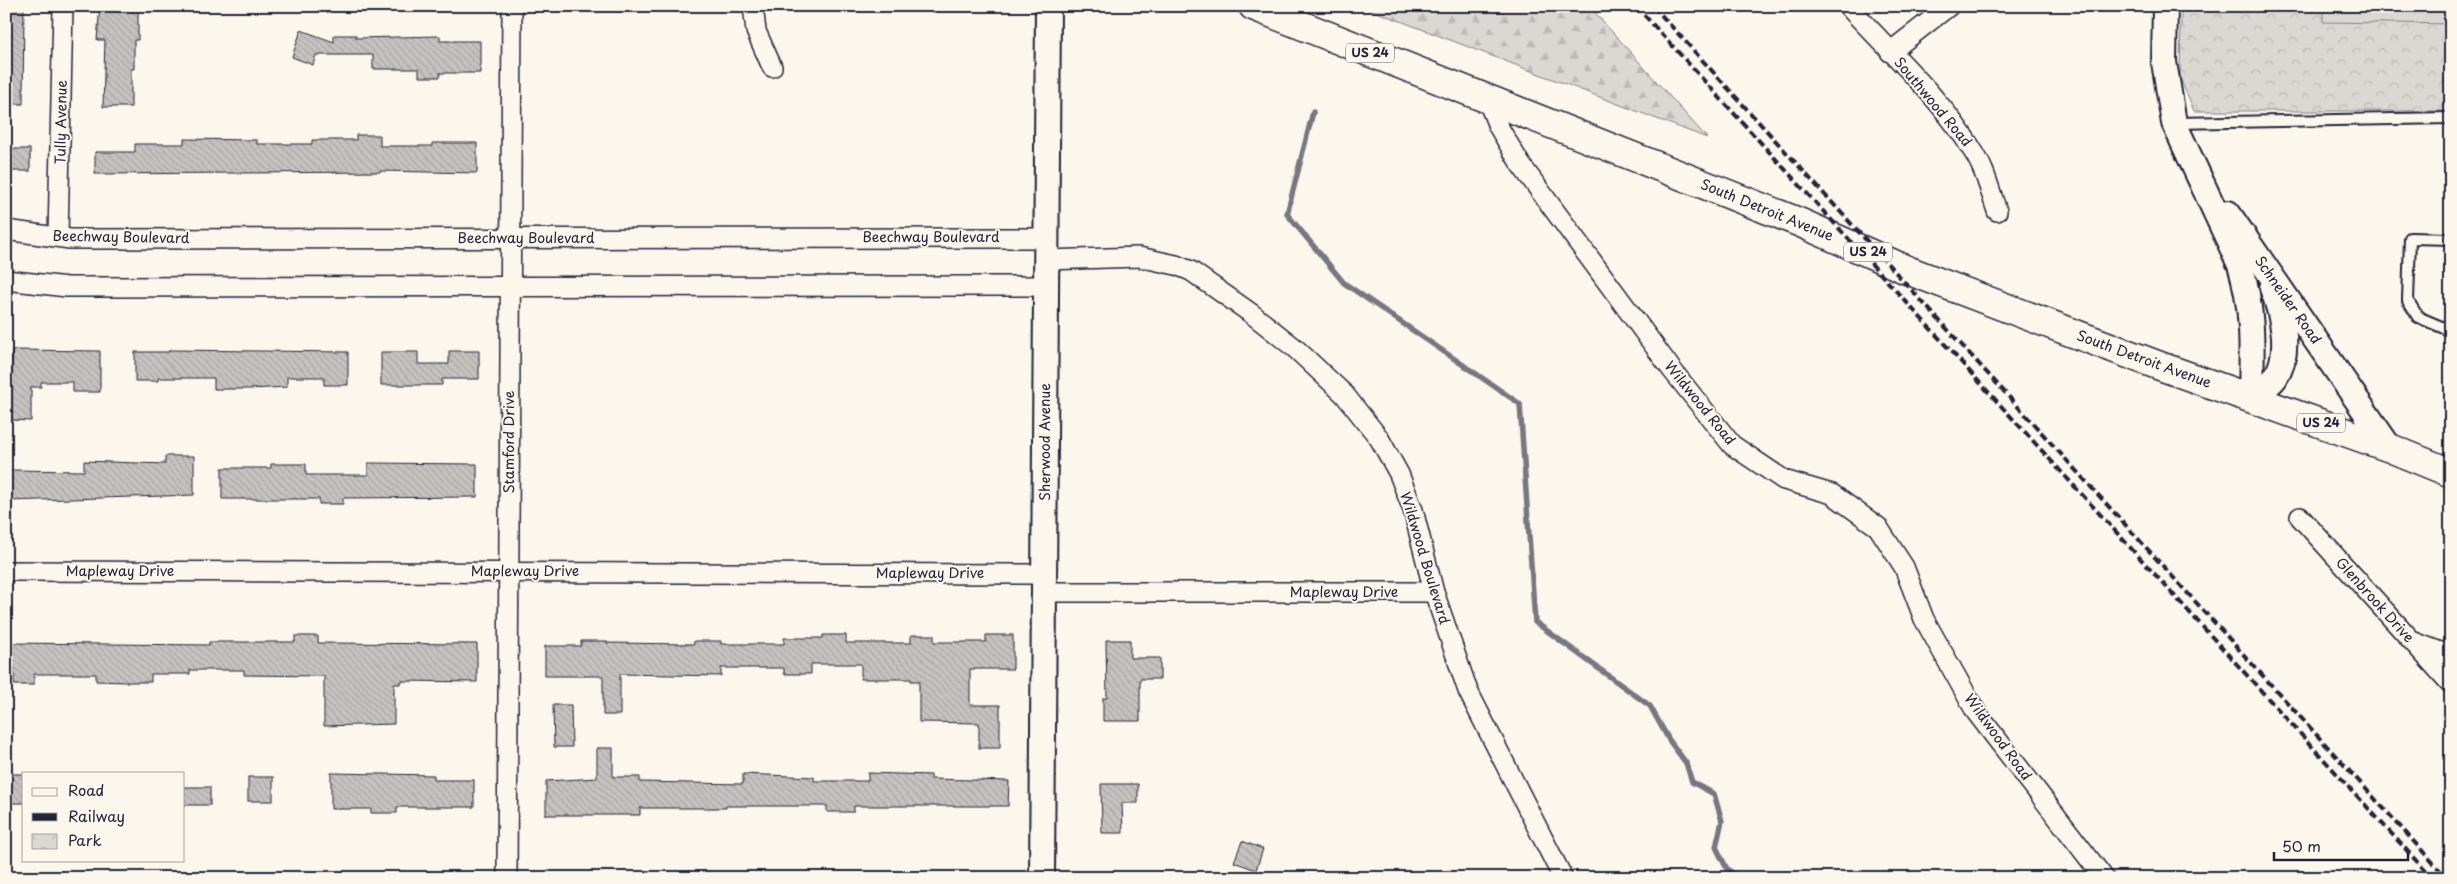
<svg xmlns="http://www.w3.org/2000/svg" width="2457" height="884" font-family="'Playpen Sans',sans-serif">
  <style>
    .forest { fill: url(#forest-firs); stroke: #7e7d87 }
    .park { fill: url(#park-crowns); stroke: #7e7d87 }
    .garden { fill: #dbd8d3; stroke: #7e7d87 }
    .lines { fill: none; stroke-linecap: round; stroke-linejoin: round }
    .stream { stroke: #787681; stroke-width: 5.5 }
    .building { fill: url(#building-back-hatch); stroke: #22223b }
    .service-casing { stroke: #22223b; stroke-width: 14 }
    .minor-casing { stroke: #22223b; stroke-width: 22 }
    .tertiary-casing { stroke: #22223b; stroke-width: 28 }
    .primary-casing { stroke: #22223b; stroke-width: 31 }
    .service { stroke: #fbf7ec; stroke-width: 10 }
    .minor { stroke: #fbf7ec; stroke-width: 19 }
    .tertiary { stroke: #fbf7ec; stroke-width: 24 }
    .primary { stroke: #fbf7ec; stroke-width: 28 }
    .rail { stroke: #22223b; stroke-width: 4; stroke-dasharray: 8 4; stroke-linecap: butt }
    .labels { text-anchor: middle; stroke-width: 4; stroke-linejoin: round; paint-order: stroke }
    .shield { fill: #fbf7ec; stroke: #636270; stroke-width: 1 }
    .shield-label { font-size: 12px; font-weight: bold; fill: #22223b }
    .street-label { font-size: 14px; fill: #22223b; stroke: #fbf7ec }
  </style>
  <defs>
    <pattern id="forest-firs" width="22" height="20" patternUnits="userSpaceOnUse" patternTransform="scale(1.25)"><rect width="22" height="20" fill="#dbd8d3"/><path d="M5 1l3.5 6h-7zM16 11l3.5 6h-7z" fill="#bcb9b6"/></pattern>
    <pattern id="park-crowns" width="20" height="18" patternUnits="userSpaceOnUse" patternTransform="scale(1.25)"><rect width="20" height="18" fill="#dbd8d3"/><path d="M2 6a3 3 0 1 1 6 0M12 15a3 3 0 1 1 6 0" fill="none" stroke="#bcb9b6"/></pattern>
    <pattern id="building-back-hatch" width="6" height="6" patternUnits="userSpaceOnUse" patternTransform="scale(1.25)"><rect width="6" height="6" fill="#c6c2c0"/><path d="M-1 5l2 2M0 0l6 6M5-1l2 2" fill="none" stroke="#aaa6a6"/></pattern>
  </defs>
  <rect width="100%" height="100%" fill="#fbf7ec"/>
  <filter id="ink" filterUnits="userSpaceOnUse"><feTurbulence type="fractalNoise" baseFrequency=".02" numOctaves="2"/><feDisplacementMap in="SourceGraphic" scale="10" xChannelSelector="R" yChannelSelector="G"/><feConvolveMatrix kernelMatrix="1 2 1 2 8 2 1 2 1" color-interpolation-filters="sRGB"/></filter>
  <g filter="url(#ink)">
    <path class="forest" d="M1361,6H1589L1707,138Z"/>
    <path class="park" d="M2181,6H2451V111H2194L2180,78Z"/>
    <path class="garden" d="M2323,6H2451V24L2323,22Z"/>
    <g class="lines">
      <path class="stream" d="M1313,112L1287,214L1344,283L1520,404L1535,622L1650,706L1669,740L1686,763L1692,782L1714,794L1722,821L1716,847L1727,869L1739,878"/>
    </g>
    <g class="building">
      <path d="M6,6H24L23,104H6Z"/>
      <path d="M100,6H138V40H134V69H131V107H103L105,40H97Z"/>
      <path d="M301,30L334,42V35H356V38L440,36V41H480V73H440V77H419V69H373V55H316L313,65L292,57Z"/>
      <path d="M356,135H380V146H432V143H477V173L380,171V172L95,174V152H135V144H184V139L257,140V144H312V140H356Z"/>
      <rect x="6" y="149" width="24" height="22"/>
      <path d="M12,350L100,351V392H73V382H41V387H31V421L12,420Z"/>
      <path d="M169,350L348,352V385H324V377H287V387L251,389H214V378H158V381H135V352H169Z"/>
      <path d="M449,351H479V379H442V385H381V352H418V364H449Z"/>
      <path d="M165,456H194V495L8,501V470L84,471V461L165,464Z"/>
      <path d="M368,463L477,464V497L343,498V504H319V499H222V468H271V464H306V475H368Z"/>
      <path d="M823,635H846V643H911V635H934V642H986V635H1013V669H970V705H1000V748H979V723L919,722V681H911V679H861V664H811V674H784V668H721V676L620,674V715H603V676H545V646H581V641H607V643L694,644V641H721V644H784V638H823Z"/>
      <path d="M295,636H318V643L477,644V682L400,681V684H394V724L324,726V676L244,675V670H190V674H151V682H126L96,681V674H34V685H14V668H6V643L209,645V642H295Z"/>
      <path d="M1106,640H1130V658H1160V679H1140V721H1103V698H1107Z"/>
      <path d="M553,705H571L572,747H554Z"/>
      <path d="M597,748H613V777H640V782L743,784V774L814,777V781H868V773L931,775V779L1009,781L1008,806H854V812H827V806H726V808H640V815H546V781L597,778Z"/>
      <path d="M331,773L434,775V780H474V807H397V813H371V809H331Z"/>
      <rect x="6" y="774" width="18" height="29"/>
      <rect x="248" y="777" width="25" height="24"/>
      <path d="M1101,784H1138V803H1122L1123,833H1102Z"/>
      <rect x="184" y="787" width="26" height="18"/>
      <path d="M1242,841L1263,849L1256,870L1234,862Z"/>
    </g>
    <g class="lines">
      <g class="service-casing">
        <g id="service">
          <path d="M2175,123L2451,118"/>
          <path d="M2451,239L2410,238L2408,301L2418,317L2451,331"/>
        </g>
      </g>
      <g class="minor-casing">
        <g id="minor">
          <path d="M753,6L756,31L772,67"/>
          <path d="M1848,6C1890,52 1941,98 1973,151C1985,169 1990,191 1997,211"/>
          <path d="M1890,52L1949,6"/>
          <path d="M1487,99L1498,126L1521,165L1672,370L1732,445L1784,480L1832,494L1878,527L1904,567L1924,619L1976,712L2104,878"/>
          <path d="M6,230L70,239L1047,238"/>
          <path d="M58,237L63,6"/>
          <path d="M1046,260L1139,257L1176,265L1191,271L1252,314L1296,349L1344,394L1379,438L1399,474L1413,510L1434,592L1468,691L1563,878"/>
          <path d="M6,280L67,287L1046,286"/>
          <path d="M2300,517L2451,684"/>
          <path d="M6,571L1044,574"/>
          <path d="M1044,592H1434"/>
          <path d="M2417,643L2451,656"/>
          <path d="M507,878L512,6"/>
        </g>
      </g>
      <g class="tertiary-casing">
        <g id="tertiary">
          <path d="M2165,6L2164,62L2174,123L2240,265C2254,310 2252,352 2251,398"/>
          <path d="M2228,213L2390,448"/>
          <path d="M2251,398C2258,392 2269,386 2275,378C2292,353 2282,314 2272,288"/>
          <path d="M1042,878L1048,6"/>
        </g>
      </g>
      <g class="primary-casing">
        <path id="primary" d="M1253,6L1801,223L1907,270L2160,366L2390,448L2451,473"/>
      </g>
      <use href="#service" class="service"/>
      <use href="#minor" class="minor"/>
      <use href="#tertiary" class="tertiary"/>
      <use href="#primary" class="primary"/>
      <g class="rail">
        <path d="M1636,6L2432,878"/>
        <path d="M1653,6L2447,878"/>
      </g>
    </g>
  </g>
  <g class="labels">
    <g class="shield">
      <rect x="1346" y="43.5" width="48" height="19" rx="4"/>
      <rect x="1844" y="242.5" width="48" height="19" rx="4"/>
      <rect x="2297" y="413.5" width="48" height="19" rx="4"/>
    </g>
    <g class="shield-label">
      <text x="1370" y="57">US 24</text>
      <text x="1868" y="256">US 24</text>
      <text x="2321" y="427">US 24</text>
    </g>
    <g class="street-label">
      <text transform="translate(1933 102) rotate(50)" y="5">Southwood Road</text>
      <text transform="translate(61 122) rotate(-89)" y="5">Tully Avenue</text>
      <text transform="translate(1767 210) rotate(22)" y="5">South Detroit Avenue</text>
      <text transform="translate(121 237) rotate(1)" y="5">Beechway Boulevard</text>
      <text x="931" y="242">Beechway Boulevard</text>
      <text x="526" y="243">Beechway Boulevard</text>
      <text transform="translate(2288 300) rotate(55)" y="5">Schneider Road</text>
      <text transform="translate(2144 359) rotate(20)" y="5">South Detroit Avenue</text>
      <text transform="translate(1700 403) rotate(51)" y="5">Wildwood Road</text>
      <text transform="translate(509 442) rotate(-90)" y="5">Stamford Drive</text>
      <text transform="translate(1045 442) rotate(-90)" y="5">Sherwood Avenue</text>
      <text transform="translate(1425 558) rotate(73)" y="5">Wildwood Boulevard</text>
      <text x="120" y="576">Mapleway Drive</text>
      <text x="525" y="576">Mapleway Drive</text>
      <text x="930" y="578">Mapleway Drive</text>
      <text x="1344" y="597">Mapleway Drive</text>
      <text transform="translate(2375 600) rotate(48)" y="5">Glenbrook Drive</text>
      <text transform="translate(1998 737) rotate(54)" y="5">Wildwood Road</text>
    </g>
  </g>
  <rect width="2457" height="884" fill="none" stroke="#fbf7ec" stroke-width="25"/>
  <rect x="12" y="12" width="2432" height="859" fill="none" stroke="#22223b" stroke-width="2" filter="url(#ink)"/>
  <rect x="22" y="772" width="162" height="90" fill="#fbf7ec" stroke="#a4a2a5"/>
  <rect x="32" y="788" width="25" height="8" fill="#fbf7ec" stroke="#a4a2a5"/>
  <text x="68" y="796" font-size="15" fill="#22223b">Road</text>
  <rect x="32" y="813" width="25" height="8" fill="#22223b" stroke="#a4a2a5"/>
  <text x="68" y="822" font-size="15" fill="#22223b">Railway</text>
  <rect x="32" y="834" width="25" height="15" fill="url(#park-crowns)" stroke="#a4a2a5"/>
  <text x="68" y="846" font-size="15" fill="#22223b">Park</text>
  <path d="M2274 852v8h134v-8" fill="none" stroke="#22223b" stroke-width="2.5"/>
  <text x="2282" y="852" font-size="15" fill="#22223b" stroke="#fbf7ec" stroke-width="4" paint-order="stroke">50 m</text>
</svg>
